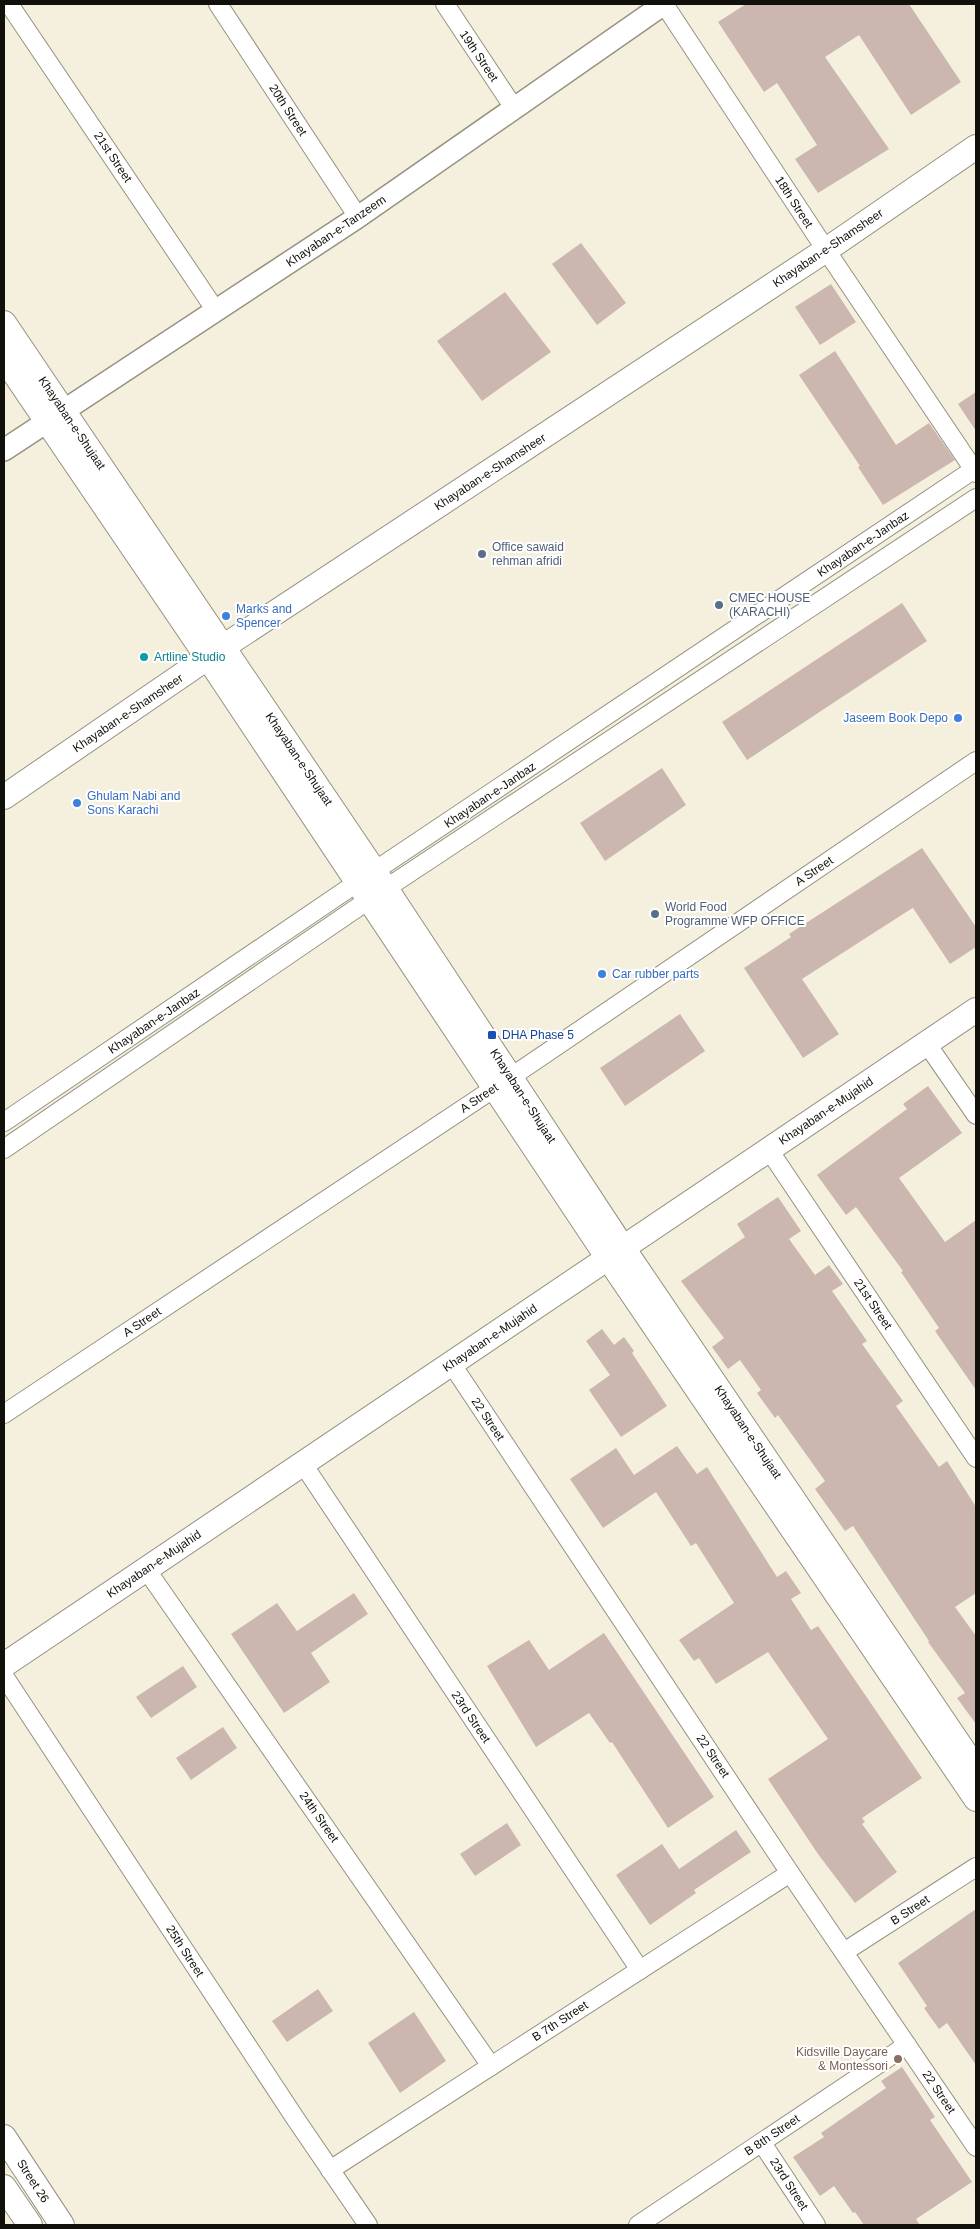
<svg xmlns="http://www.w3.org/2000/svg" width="980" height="2229" font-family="Helvetica,sans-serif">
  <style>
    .building { fill: #ccb7b0 }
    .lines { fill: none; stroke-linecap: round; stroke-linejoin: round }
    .minor-casing { stroke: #969180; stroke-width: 20 }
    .tertiary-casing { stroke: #969180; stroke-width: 24 }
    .secondary-casing { stroke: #969180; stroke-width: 26 }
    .minor { stroke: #fff; stroke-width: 18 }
    .tertiary { stroke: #fff; stroke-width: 21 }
    .secondary { stroke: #fff; stroke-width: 24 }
    .service-dot { fill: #5c6f8a; stroke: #fff; stroke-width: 2 }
    .shop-dot { fill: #3f7fe0; stroke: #fff; stroke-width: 2 }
    .culture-dot { fill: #0f9aa8; stroke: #fff; stroke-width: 2 }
    .transit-dot { fill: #1a4fb4; stroke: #fff; stroke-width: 2 }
    .education-dot { fill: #8d6e63; stroke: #fff; stroke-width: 2 }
    .labels { text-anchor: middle; stroke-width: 4; stroke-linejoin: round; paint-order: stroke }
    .street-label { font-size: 12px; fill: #12100a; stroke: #fff }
    .service-label { font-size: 12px; fill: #4e5e75; stroke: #fff; text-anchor: start }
    .shop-label { font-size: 12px; fill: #366cbe; stroke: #fff; text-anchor: start }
    .culture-label { font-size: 12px; fill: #0d838f; stroke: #fff; text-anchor: start }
    .transit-label { font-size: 12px; fill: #164399; stroke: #fff; text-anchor: start }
    .education-label { font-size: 12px; fill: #785e54; stroke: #fff; text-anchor: end }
  </style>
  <rect width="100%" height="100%" fill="#f5f0dd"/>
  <g class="building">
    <path d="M746,4H909L961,82L911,115L859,35L825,57L889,149L818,193L795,159L817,145L777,83L764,92L718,22Z"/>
    <path d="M581,243L626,303L597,325L552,264Z"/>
    <path d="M831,284L856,322L820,345L795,307Z"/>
    <path d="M505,292L551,352L482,401L437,341Z"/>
    <path d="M835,351L896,445L929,423L955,460L883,505L858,467L860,466L799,375Z"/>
    <path d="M976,392V431L958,404Z"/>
    <path d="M902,603L927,641L747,760L722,722Z"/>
    <path d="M662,768L686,805L605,861L580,823Z"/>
    <path d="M922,848L976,927V947L950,964L913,908L911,909L802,979L839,1034L803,1058L744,968L791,937L789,934Z"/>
    <path d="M680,1014L705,1051L625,1106L600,1068Z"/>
    <path d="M928,1086L962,1133L899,1178L945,1242L976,1220V1390L935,1331L939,1328L901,1272L903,1271L856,1207L846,1215L817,1175L907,1109L903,1104Z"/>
    <path d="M778,1197L801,1231L789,1239L815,1275L829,1265L843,1284L832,1291L867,1341L862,1344L903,1401L896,1406L939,1467L947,1461L976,1507V1593L955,1607L976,1636V1724L957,1698L965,1693L928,1642L929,1641L853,1526L845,1531L815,1489L825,1481L778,1415L775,1418L757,1393L761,1390L740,1360L728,1369L712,1347L724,1338L681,1281L745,1237L737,1224Z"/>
    <path d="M602,1329L614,1345L624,1337L634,1351L632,1353L667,1406L621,1437L589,1390L610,1375L586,1341Z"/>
    <path d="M677,1446L697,1474L707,1467L777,1577L786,1571L801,1593L791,1599L811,1630L818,1626L922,1778L862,1818L865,1822L862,1824L897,1872L855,1903L818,1854L768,1779L828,1739L768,1652L716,1684L699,1658L694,1661L679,1640L734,1603L696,1543L691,1546L656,1492L603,1528L570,1479L616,1448L634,1475Z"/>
    <path d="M354,1593L368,1614L311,1653L330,1682L284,1713L231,1634L277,1603L297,1631Z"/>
    <path d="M604,1633L714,1797L668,1828L612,1742L610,1743L589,1713L536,1747L487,1666L529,1640L549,1670Z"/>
    <path d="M183,1666L197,1687L151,1718L136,1697Z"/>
    <path d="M223,1727L237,1748L191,1780L176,1758Z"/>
    <path d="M507,1823L521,1845L475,1876L460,1854Z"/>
    <path d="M736,1830L751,1852L694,1890L696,1893L650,1925L616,1875L662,1844L679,1869Z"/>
    <path d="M976,1909V2065L947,2023L939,2029L924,2008L927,2006L898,1963Z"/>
    <path d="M318,1989L333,2011L287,2042L272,2021Z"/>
    <path d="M414,2012L446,2061L400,2093L368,2043Z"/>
    <path d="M902,2067L935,2117L930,2120L972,2182L916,2219L920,2225H864L855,2212L853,2213L834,2186L820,2196L793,2157L824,2137L821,2133L886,2088L881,2081Z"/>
  </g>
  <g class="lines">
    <g class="minor-casing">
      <g id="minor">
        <path d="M9,4L216,311"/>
        <path d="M218,4L358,217"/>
        <path d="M445,4L514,108"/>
        <path d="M664,4L826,250L976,473"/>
        <path d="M927,1044L976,1115"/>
        <path d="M4,1122L358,882L976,468"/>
        <path d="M4,1149L370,899L976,498"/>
        <path d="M769,1150L976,1458"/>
        <path d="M451,1363L790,1873L976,2147"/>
        <path d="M4,1414L511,1077L976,761"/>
        <path d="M303,1464L640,1970"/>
        <path d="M146,1569L491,2066"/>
        <path d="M4,1676L295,2118L368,2225"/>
        <path d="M844,1952L976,1867"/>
        <path d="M762,2143L816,2225"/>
        <path d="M330,2170L790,1873"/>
        <path d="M638,2225L907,2045"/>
      </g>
    </g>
    <g class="tertiary-casing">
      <path id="tertiary" d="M4,450L358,217L664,4"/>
    </g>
    <g class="secondary-casing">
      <g id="secondary">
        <path d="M4,323L375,872L623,1248L976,1769"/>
        <path d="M4,358L216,670L608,1258L976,1799"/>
        <path d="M4,797L223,647L826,250L976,147"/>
        <path d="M4,1665L976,1010"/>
        <path d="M4,2137L62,2225"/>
        <path d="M4,2187L30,2225"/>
      </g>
    </g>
    <use href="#minor" class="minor"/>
    <use href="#tertiary" class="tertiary"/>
    <use href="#secondary" class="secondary"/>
  </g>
  <g class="service-dot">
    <circle cx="482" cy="554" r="5"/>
    <circle cx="719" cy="605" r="5"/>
    <circle cx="655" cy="914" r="5"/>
  </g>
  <g class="shop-dot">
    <circle cx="226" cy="616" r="5"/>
    <circle cx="958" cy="718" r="5"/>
    <circle cx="77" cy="803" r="5"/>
    <circle cx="602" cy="974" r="5"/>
  </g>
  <circle class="culture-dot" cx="144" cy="657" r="5"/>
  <rect class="transit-dot" x="487" y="1030" width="10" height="10" rx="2.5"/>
  <circle class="education-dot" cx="898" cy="2059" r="5"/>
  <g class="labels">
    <g class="street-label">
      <text transform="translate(479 56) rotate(56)" y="4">19th Street</text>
      <text transform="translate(288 110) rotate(57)" y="4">20th Street</text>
      <text transform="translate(113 157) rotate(56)" y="4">21st Street</text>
      <text transform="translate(794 202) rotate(57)" y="4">18th Street</text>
      <text transform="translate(336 231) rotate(-34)" y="4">Khayaban-e-Tanzeem</text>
      <text transform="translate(828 248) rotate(-34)" y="4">Khayaban-e-Shamsheer</text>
      <text transform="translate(72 423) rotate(56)" y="4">Khayaban-e-Shujaat</text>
      <text transform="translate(490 472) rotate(-33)" y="4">Khayaban-e-Shamsheer</text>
      <text transform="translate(863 544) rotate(-34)" y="4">Khayaban-e-Janbaz</text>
      <text transform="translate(128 713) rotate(-34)" y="4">Khayaban-e-Shamsheer</text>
      <text transform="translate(299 759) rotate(56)" y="4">Khayaban-e-Shujaat</text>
      <text transform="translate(490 795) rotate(-34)" y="4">Khayaban-e-Janbaz</text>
      <text transform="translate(814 871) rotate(-34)" y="4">A Street</text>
      <text transform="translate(154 1021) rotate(-34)" y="4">Khayaban-e-Janbaz</text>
      <text transform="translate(523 1096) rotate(57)" y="4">Khayaban-e-Shujaat</text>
      <text transform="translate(479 1098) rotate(-34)" y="4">A Street</text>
      <text transform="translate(826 1111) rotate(-34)" y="4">Khayaban-e-Mujahid</text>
      <text transform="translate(873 1304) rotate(56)" y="4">21st Street</text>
      <text transform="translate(142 1322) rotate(-34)" y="4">A Street</text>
      <text transform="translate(490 1338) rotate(-34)" y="4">Khayaban-e-Mujahid</text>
      <text transform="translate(488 1419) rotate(56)" y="4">22 Street</text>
      <text transform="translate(748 1432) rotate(56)" y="4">Khayaban-e-Shujaat</text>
      <text transform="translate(154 1564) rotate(-34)" y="4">Khayaban-e-Mujahid</text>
      <text transform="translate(471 1717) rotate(56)" y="4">23rd Street</text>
      <text transform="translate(713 1756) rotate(56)" y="4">22 Street</text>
      <text transform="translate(319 1817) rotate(55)" y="4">24th Street</text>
      <text transform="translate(910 1910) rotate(-33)" y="4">B Street</text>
      <text transform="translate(185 1951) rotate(57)" y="4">25th Street</text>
      <text transform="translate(560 2021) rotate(-33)" y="4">B 7th Street</text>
      <text transform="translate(939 2092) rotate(56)" y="4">22 Street</text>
      <text transform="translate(772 2135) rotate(-34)" y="4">B 8th Street</text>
      <text transform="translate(33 2181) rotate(57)" y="4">Street 26</text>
      <text transform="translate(789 2184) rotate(57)" y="4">23rd Street</text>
    </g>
    <g class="service-label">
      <text x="492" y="551">Office sawaid<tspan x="492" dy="14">rehman afridi</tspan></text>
      <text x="729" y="602">CMEC HOUSE<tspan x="729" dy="14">(KARACHI)</tspan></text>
      <text x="665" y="911">World Food<tspan x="665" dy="14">Programme WFP OFFICE</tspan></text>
    </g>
    <g class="shop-label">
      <text x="236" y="613">Marks and<tspan x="236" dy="14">Spencer</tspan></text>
      <text x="948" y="722" text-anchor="end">Jaseem Book Depo</text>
      <text x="87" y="800">Ghulam Nabi and<tspan x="87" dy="14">Sons Karachi</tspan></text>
      <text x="612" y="978">Car rubber parts</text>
    </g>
    <g class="culture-label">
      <text x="154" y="661">Artline Studio</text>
    </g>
    <g class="transit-label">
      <text x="502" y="1039">DHA Phase 5</text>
    </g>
    <g class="education-label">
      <text x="888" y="2056">Kidsville Daycare<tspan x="888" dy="14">&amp; Montessori</tspan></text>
    </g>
  </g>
  <rect width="980" height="2229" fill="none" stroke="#12100a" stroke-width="10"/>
</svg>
